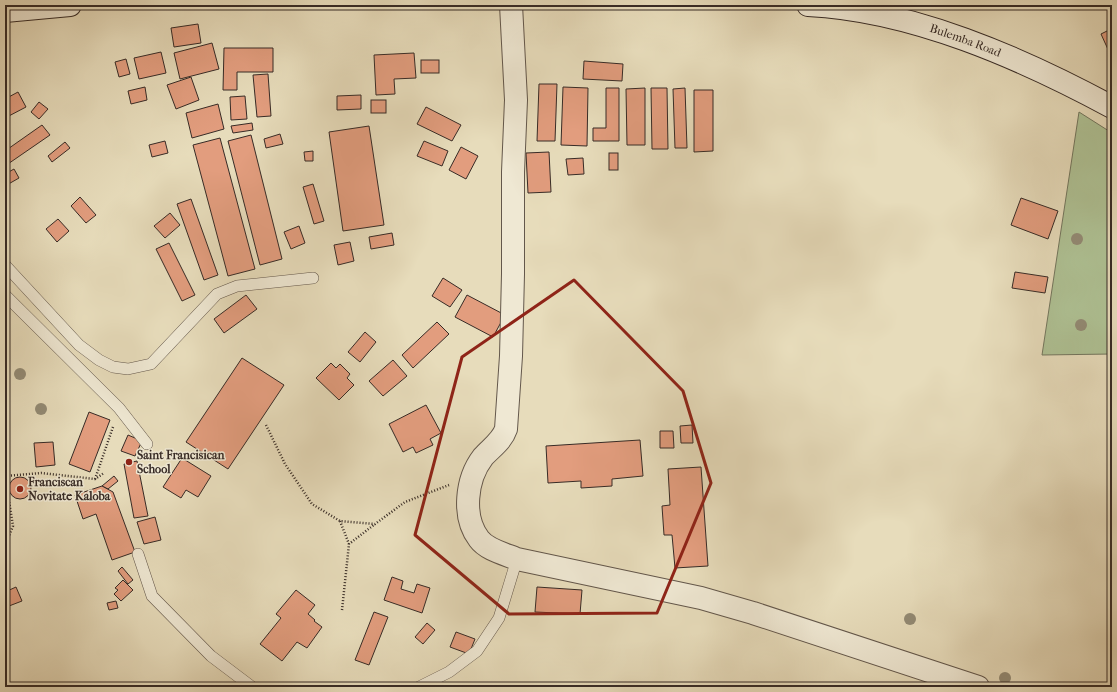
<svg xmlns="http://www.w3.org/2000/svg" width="1117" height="692" font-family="'IM FELL French Canon',serif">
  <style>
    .green { fill: #afc295; stroke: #73765e }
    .building { fill: #e29d7e; stroke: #372b26 }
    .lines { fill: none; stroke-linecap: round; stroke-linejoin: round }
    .service-casing { stroke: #63574b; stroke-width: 12 }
    .minor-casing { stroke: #63574b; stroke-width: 24 }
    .secondary-casing { stroke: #372b26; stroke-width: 24 }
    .path { stroke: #372b26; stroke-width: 2.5; stroke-dasharray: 1 2; stroke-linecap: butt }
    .service { stroke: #efe8d3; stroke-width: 11 }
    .minor { stroke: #efe8d3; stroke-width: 22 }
    .secondary { stroke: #efe8d3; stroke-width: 22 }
    .tree { fill: #938b75 }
    .marked { fill: none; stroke: #8f2418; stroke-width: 3; stroke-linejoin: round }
    .poi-dot { fill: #8f2418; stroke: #efe8d3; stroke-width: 1.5 }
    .labels { text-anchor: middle; stroke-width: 3; stroke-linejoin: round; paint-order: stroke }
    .street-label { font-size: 12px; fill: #372b26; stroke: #efe8d3 }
    .poi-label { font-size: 12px; font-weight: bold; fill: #372b26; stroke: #efe8d3; text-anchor: start }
  </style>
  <rect width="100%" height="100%" fill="#e7dcbb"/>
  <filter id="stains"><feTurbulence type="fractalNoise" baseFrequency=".005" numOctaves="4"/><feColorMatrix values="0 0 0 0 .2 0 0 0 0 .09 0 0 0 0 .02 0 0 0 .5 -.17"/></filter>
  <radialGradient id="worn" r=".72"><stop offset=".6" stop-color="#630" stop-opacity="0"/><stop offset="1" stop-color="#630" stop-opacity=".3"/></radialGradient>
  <path class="green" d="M1079,112L1112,133V354L1042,355Z"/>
  <g class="building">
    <path d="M198,24L201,43L174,47L171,28Z"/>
    <path d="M1107,31L1112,41L1111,56L1101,34Z"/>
    <path d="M212,43L219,69L180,79L174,53Z"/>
    <path d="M224,48H273V72H237V90H223Z"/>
    <path d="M161,52L166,73L139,79L134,58Z"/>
    <path d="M414,53L416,78L394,79L395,94L376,95L374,55Z"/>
    <path d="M126,59L130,74L119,77L115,62Z"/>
    <rect x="421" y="60" width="18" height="13"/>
    <path d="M584,61L623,64L622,81L583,79Z"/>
    <path d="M268,74L271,116L257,117L253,75Z"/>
    <path d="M191,77L199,100L176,109L167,85Z"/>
    <path d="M539,84H557L555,141H537Z"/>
    <path d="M145,87L147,100L131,104L128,91Z"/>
    <path d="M563,87L588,88L587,146L561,145Z"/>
    <path d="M606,88H619V141H593V128H606Z"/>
    <path d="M645,88V145H627L626,89Z"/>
    <path d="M651,88H667L668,149H652Z"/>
    <path d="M685,88L687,148H675L673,89Z"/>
    <path d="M694,90H713V151L694,152Z"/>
    <path d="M18,92L26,107L5,118V99Z"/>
    <path d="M361,95V109L337,110V96Z"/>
    <path d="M245,96L247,119L231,120L230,97Z"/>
    <rect x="371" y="100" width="15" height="13"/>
    <path d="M39,102L48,109L39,119L31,112Z"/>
    <path d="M218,104L224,129L192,138L186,113Z"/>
    <path d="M426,107L461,125L452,141L417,124Z"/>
    <path d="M252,123L253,130L233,133L231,126Z"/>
    <path d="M42,125L50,135L5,166V151Z"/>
    <path d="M369,126L384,225L343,231L329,132Z"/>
    <path d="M280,134L283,144L266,148L264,139Z"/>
    <path d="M251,135L282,259L260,265L228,141Z"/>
    <path d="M220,138L255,269L228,276L193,145Z"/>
    <path d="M165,141L168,153L152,157L149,145Z"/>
    <path d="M424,141L448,151L442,166L417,156Z"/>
    <path d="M65,142L70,148L52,162L48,156Z"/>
    <path d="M461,147L478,156L466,179L449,170Z"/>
    <path d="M313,151V161H305L304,152Z"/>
    <path d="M549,152L551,192L528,193L526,153Z"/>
    <rect x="609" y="153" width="9" height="17"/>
    <path d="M583,158L584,174L568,175L566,159Z"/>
    <path d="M14,169L19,178L5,186V174Z"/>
    <path d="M313,184L324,221L314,224L303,187Z"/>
    <path d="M80,197L96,215L86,223L71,206Z"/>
    <path d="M1021,198L1058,211L1048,239L1011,225Z"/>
    <path d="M191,199L218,275L204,280L177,204Z"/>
    <path d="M170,213L180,225L165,238L154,226Z"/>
    <path d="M58,219L69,231L57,242L46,229Z"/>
    <path d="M299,226L305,243L291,249L284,232Z"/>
    <path d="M392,233L394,245L371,249L369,237Z"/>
    <path d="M350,242L354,261L338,265L334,245Z"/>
    <path d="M169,243L195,295L182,301L156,249Z"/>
    <path d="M1015,272L1048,277L1045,293L1012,288Z"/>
    <path d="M443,278L462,290L450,307L432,296Z"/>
    <path d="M246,295L257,309L224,333L214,319Z"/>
    <path d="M467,295L505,315L493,337L455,317Z"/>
    <path d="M437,322L449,334L413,368L402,355Z"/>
    <path d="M365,332L376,342L360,362L348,352Z"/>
    <path d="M242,358L284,385L228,469L186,442Z"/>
    <path d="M393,360L407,376L383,396L369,381Z"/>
    <path d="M331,363L336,368L340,364L350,374L347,378L354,385L339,400L316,378Z"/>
    <path d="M426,405L441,433L430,439L433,445L416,453L413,447L403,452L389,424Z"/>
    <path d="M89,412L110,420L90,472L69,464Z"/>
    <path d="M692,425L693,443H681L680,426Z"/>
    <path d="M660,431H673L674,448H660Z"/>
    <path d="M128,435L142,441L135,456L121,451Z"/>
    <path d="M640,440L643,476L612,479V486L581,488V481L548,483L546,446Z"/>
    <path d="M53,442L55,465L36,467L34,443Z"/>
    <path d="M182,458L211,476L198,497L186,490L181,498L163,487Z"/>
    <path d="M137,461L148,516L134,518L124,464Z"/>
    <path d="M701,467L708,566L675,568L672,535H664L662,506L670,505L668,469Z"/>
    <path d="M114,476L118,481L108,489L102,486Z"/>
    <circle cx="20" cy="488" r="11"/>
    <path d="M102,486L113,492L135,552L112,560L96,514L83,519L75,495Z"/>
    <path d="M155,517L161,540L144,544L137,522Z"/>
    <path d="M122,567L133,580L128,584L118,571Z"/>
    <path d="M392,577L403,581L401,589L414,593L417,584L430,588L422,613L384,600Z"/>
    <path d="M123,580L133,590L121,601L114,594L118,590L115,588Z"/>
    <path d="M16,587L22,601L9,606L5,597V592Z"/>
    <path d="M537,587L582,590L580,614L535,612Z"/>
    <path d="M296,590L315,605L308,614L315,620L314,621L322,627L307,648L297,642L282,661L260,644L281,618L276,614Z"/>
    <path d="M116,601L118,608L109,610L107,603Z"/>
    <path d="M374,612L388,617L369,665L355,660Z"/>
    <path d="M427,623L435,630L423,644L415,637Z"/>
    <path d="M456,632L475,639L469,654L450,647Z"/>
  </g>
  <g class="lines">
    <g class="service-casing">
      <g id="service">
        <path d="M5,265L79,345L99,360L113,367L128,369L151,364L217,294L237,286L313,278"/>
        <path d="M5,295L119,408L147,444"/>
        <path d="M138,554L152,596L211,656L252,687"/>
        <path d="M419,687L449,672L477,651L499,618L517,559"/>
      </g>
    </g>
    <g class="minor-casing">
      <path id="minor" d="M511,5L516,100L513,172V274L511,356L506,429C502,441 491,448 483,457C466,479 462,517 479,539C487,550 505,554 517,559L701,598L753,613L978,687"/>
    </g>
    <g class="secondary-casing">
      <g id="secondary">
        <path id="s1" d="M808,5C912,10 1021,58 1112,107"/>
        <path d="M5,11L70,5"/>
      </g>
    </g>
    <g class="path">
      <path d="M266,425L285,464L312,504L340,521L375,524L405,502L449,485"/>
      <path d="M5,476L41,473L95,479L104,473"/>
      <path d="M95,479L113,427"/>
      <path d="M340,521L349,544"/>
      <path d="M5,539L9,536L13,526L5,476"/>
      <path d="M342,610L349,544L375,524"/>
    </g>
    <use href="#service" class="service"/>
    <use href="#minor" class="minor"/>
    <use href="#secondary" class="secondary"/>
  </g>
  <g class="tree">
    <circle cx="1077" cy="239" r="6"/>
    <circle cx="1081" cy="325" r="6"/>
    <circle cx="20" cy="374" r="6"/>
    <circle cx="41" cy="409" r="6"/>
    <circle cx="910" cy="619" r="6"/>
    <circle cx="1005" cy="678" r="6"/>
  </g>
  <path class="marked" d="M574,280L683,391L711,483L657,613L509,614L415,535L462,357Z"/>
  <g class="poi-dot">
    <circle cx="129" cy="462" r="4"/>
    <circle cx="20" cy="489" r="4"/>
  </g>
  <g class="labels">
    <g class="street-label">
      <text dy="4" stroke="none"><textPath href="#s1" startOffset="162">Bulemba Road</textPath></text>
    </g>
    <g class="poi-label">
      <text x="137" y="459">Saint Francisican<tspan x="137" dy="14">School</tspan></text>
      <text x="28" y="486">Franciscan<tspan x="28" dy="14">Novitate Kaloba</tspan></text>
    </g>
  </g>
  <rect width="1117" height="692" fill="none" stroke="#e7dcbb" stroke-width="20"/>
  <rect x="6" y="6" width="1105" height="680" fill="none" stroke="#372b26" stroke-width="2"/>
  <rect x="10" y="10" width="1097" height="672" fill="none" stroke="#372b26"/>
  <rect width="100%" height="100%" filter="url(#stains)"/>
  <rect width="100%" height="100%" fill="url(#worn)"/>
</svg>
